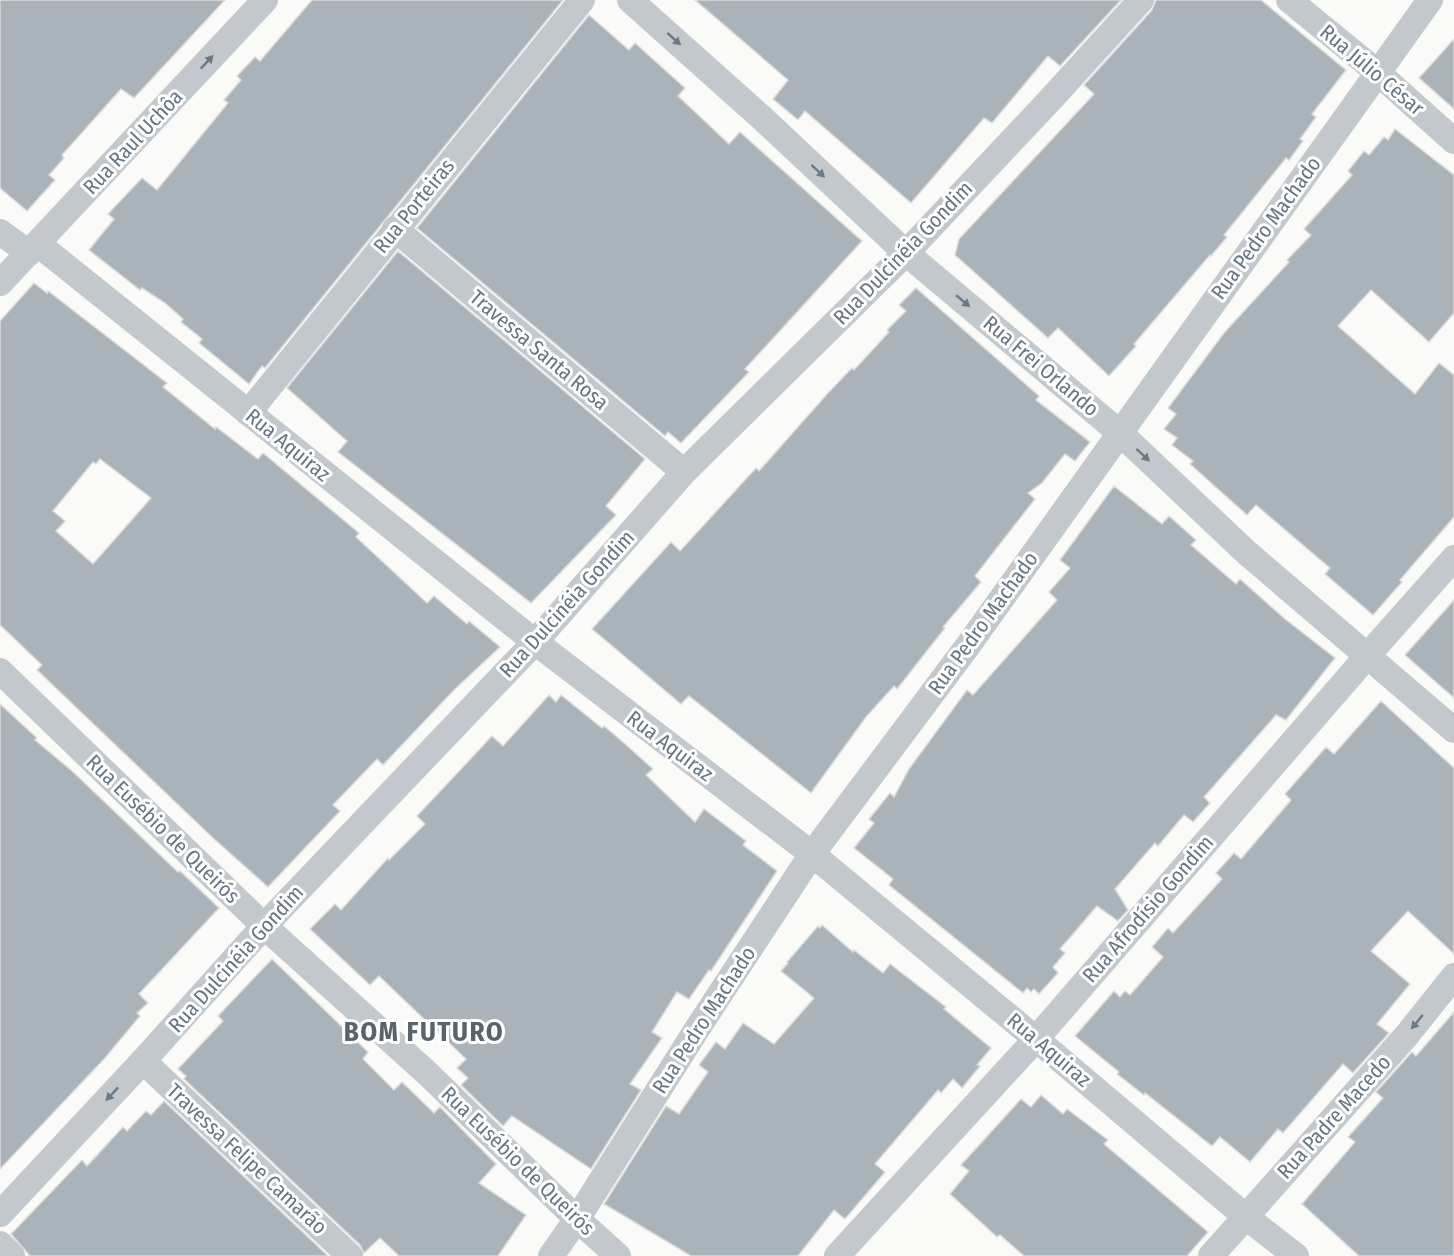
<svg xmlns="http://www.w3.org/2000/svg" width="1454" height="1256" font-family="'Fira Sans Condensed',sans-serif">
  <style>
    .building { fill: #aab3b9; stroke: #dcdcda; stroke-width: 1.5; fill-rule: evenodd }
    .lines { fill: none; stroke-linecap: round; stroke-linejoin: round }
    .minor { stroke: #c3c8cc; stroke-width: 26 }
    .oneway { fill: #6a7a87 }
    .labels { text-anchor: middle; stroke-width: 6; stroke-linejoin: round; paint-order: stroke }
    .street-label { font-size: 21px; fill: #657683; stroke: #fff }
    .district-label { font-size: 27px; font-weight: bold; letter-spacing: 1.5px; fill: #57646e; stroke: #fff }
  </style>
  <rect width="100%" height="100%" fill="#fafaf8"/>
  <g class="building">
    <path d="M0,0H225L134,98L121,89L62,155L64,158L49,175L55,180L27,211L0,188Z"/>
    <path d="M312,0H563L265,368L262,366L249,384L199,343L202,339L181,322L183,319L165,303L142,288L140,290L89,250L114,219L108,214L142,178L157,190L228,103L224,100L241,80L237,76L255,57L260,61Z"/>
    <path d="M695,0H1121L1060,66L1048,56L992,123L984,118L911,203L805,111L798,120L773,99L788,80Z"/>
    <path d="M1156,0H1261L1346,70L1312,114L1316,117L1300,139L1303,141L1289,160L1286,158L1224,235L1227,237L1211,256L1210,255L1134,344L1136,346L1109,376L1058,328L1048,338L955,255L959,239L1094,94L1084,85L1152,10Z"/>
    <path d="M589,15L629,50L635,43L685,88L678,96L729,144L740,132L862,241L745,369L749,372L681,443L668,432L665,436L417,228Z"/>
    <path d="M1454,39V109L1419,78Z"/>
    <path d="M1395,129L1454,175V313L1429,342L1371,290L1338,326L1415,394L1439,363L1454,375V517L1400,580L1402,582L1373,615L1325,574L1330,568L1256,505L1247,515L1190,464L1193,461L1172,445L1177,438L1164,429L1176,414L1168,408L1224,333L1289,262L1287,260L1311,235L1304,229L1352,175L1348,171L1364,151L1369,155L1384,137L1388,140Z"/>
    <path d="M398,251L645,459L606,506L616,515L531,603L338,452L347,441L287,388Z"/>
    <path d="M34,283L47,293L48,291L167,383L163,387L215,429L216,427L258,459L263,453L359,533L356,537L427,603L434,596L467,624L469,621L500,647L454,690L383,765L377,759L333,805L340,811L268,887L213,838L37,670L42,665L0,625V321ZM100,459L151,498L93,564L56,531L65,521L53,511L93,462L96,464Z"/>
    <path d="M916,288L1039,396L1036,400L1090,442L1075,461L1065,454L1042,483L1028,493L1035,499L975,576L981,582L943,627L945,628L897,689L894,686L866,717L811,793L689,696L681,704L592,629L671,542L680,551L756,468L759,471L828,393L852,368L854,370L889,332L887,330L906,311L899,305Z"/>
    <path d="M1114,486L1162,524L1169,516L1196,540L1191,545L1236,584L1240,579L1285,619L1335,658L1286,720L1276,715L1204,797L1210,803L1193,822L1184,815L1158,846L1155,843L1115,889L1128,910L1118,921L1097,906L1060,949L1065,953L1053,967L1058,973L1039,994L1034,989L1031,992L1027,988L1023,993L889,885L893,879L854,848L874,823L869,819L890,793L894,797L909,769L967,690L973,695L1057,600L1049,592L1070,568L1060,560Z"/>
    <path d="M1454,600V698L1405,655Z"/>
    <path d="M549,695L556,702L561,695L602,728L604,726L624,743L653,769L646,775L695,822L704,809L746,841L743,845L777,871L711,971L709,970L689,999L677,992L652,1032L662,1038L630,1084L641,1090L591,1169L512,1116L503,1126L461,1085L468,1078L457,1068L466,1059L379,976L370,985L310,929L335,904L341,910L388,858L389,860L425,824L417,816L492,736L503,746Z"/>
    <path d="M1381,701L1454,768V954L1408,911L1371,951L1410,984L1377,1024L1389,1033L1353,1073L1343,1064L1283,1133L1278,1129L1250,1162L1220,1137L1212,1146L1145,1093L1144,1095L1117,1074L1119,1072L1075,1036L1114,991L1120,997L1125,991L1130,995L1163,957L1152,947L1168,928L1173,933L1222,879L1216,873L1234,853L1241,859L1291,800L1285,794L1326,747L1334,754Z"/>
    <path d="M0,704L37,738L35,740L72,771L178,872L180,871L219,908L139,994L148,1003L137,1013L140,1016L105,1058L0,1169Z"/>
    <path d="M822,925L853,952L854,950L883,973L890,964L946,1007L944,1009L991,1048L977,1065L980,1066L962,1088L953,1079L941,1093L938,1090L875,1164L885,1172L845,1219L834,1210L798,1256H691L604,1204L666,1106L679,1114L708,1072L699,1065L716,1042L725,1049L743,1023L774,1044L814,998L781,971L788,963L787,962L818,926L820,928Z"/>
    <path d="M272,959L368,1052L363,1059L394,1090L402,1082L434,1113L440,1107L496,1164L479,1183L526,1215L498,1256H399L380,1238L364,1253L360,1245L184,1079L186,1076L178,1069L223,1021L218,1016Z"/>
    <path d="M1454,1012V1256H1359L1302,1204L1355,1142L1348,1137L1383,1098L1376,1092L1412,1052L1416,1056Z"/>
    <path d="M1041,1095L1063,1114L1067,1109L1108,1140L1104,1144L1208,1232L1187,1256H1024L1000,1235L997,1237L950,1194L969,1171L961,1165L1021,1099L1031,1107Z"/>
    <path d="M164,1101L328,1256H30L11,1234L82,1160L87,1166L123,1127L127,1131L146,1111L151,1115Z"/>
  </g>
  <g class="lines">
    <g class="minor">
      <path d="M630,0L762,118L906,253L1120,433L1246,552L1454,730"/>
      <path d="M1289,0L1377,72L1454,141"/>
      <path d="M395,229L684,472"/>
      <path d="M0,232L29,253"/>
      <path d="M38,244L535,642L812,854L1036,1039L1246,1217L1296,1256"/>
      <path d="M0,283L265,0"/>
      <path d="M248,413L582,0"/>
      <path d="M0,671L264,926L427,1073L577,1219L618,1256"/>
      <path d="M143,1061L350,1256"/>
      <path d="M0,1214L143,1061L264,926L535,642L684,472L906,253L1050,100L1141,0"/>
      <path d="M0,1244L12,1256"/>
      <path d="M551,1256L577,1219L699,1026L812,854L967,647L1430,0"/>
      <path d="M837,1256L1036,1039L1368,655L1454,558"/>
      <path d="M1211,1256L1407,1035L1454,976"/>
    </g>
  </g>
  <defs><path id="oneway-solid" d="M-6-.8H1V-3.2L6.5 0L1 3.2V.8H-6Z" transform="scale(1.5)"/></defs>
  <g class="oneway">
    <use href="#oneway-solid" transform="translate(674 39) rotate(42)"/>
    <use href="#oneway-solid" transform="translate(207 62) rotate(-47)"/>
    <use href="#oneway-solid" transform="translate(818 171) rotate(43)"/>
    <use href="#oneway-solid" transform="translate(963 301) rotate(40)"/>
    <use href="#oneway-solid" transform="translate(1143 455) rotate(43)"/>
    <use href="#oneway-solid" transform="translate(1417 1022) rotate(129)"/>
    <use href="#oneway-solid" transform="translate(112 1094) rotate(133)"/>
  </g>
  <g class="labels">
    <g class="street-label">
      <text transform="translate(1372 70) rotate(40)" y="7">Rua Júlio César</text>
      <text transform="translate(133 142) rotate(-47)" y="7">Rua Raul Uchôa</text>
      <text transform="translate(414 206) rotate(-51)" y="7">Rua Porteiras</text>
      <text transform="translate(1266 228) rotate(-54)" y="7">Rua Pedro Machado</text>
      <text transform="translate(903 253) rotate(-46)" y="7">Rua Dulcinéia Gondim</text>
      <text transform="translate(539 350) rotate(40)" y="7">Travessa Santa Rosa</text>
      <text transform="translate(1041 366) rotate(40)" y="7">Rua Frei Orlando</text>
      <text transform="translate(288 445) rotate(39)" y="7">Rua Aquiraz</text>
      <text transform="translate(567 604) rotate(-48)" y="7">Rua Dulcinéia Gondim</text>
      <text transform="translate(983 623) rotate(-54)" y="7">Rua Pedro Machado</text>
      <text transform="translate(670 746) rotate(37)" y="7">Rua Aquiraz</text>
      <text transform="translate(163 829) rotate(44)" y="7">Rua Eusébio de Queirós</text>
      <text transform="translate(1148 909) rotate(-49)" y="7">Rua Afrodísio Gondim</text>
      <text transform="translate(236 959) rotate(-48)" y="7">Rua Dulcinéia Gondim</text>
      <text transform="translate(704 1020) rotate(-57)" y="7">Rua Pedro Machado</text>
      <text transform="translate(1049 1050) rotate(40)" y="7">Rua Aquiraz</text>
      <text transform="translate(1334 1117) rotate(-48)" y="7">Rua Padre Macedo</text>
      <text transform="translate(247 1159) rotate(43)" y="7">Travessa Felipe Camarão</text>
      <text transform="translate(518 1161) rotate(44)" y="7">Rua Eusébio de Queirós</text>
    </g>
    <g class="district-label">
      <text x="424" y="1041">BOM FUTURO</text>
    </g>
  </g>
</svg>
